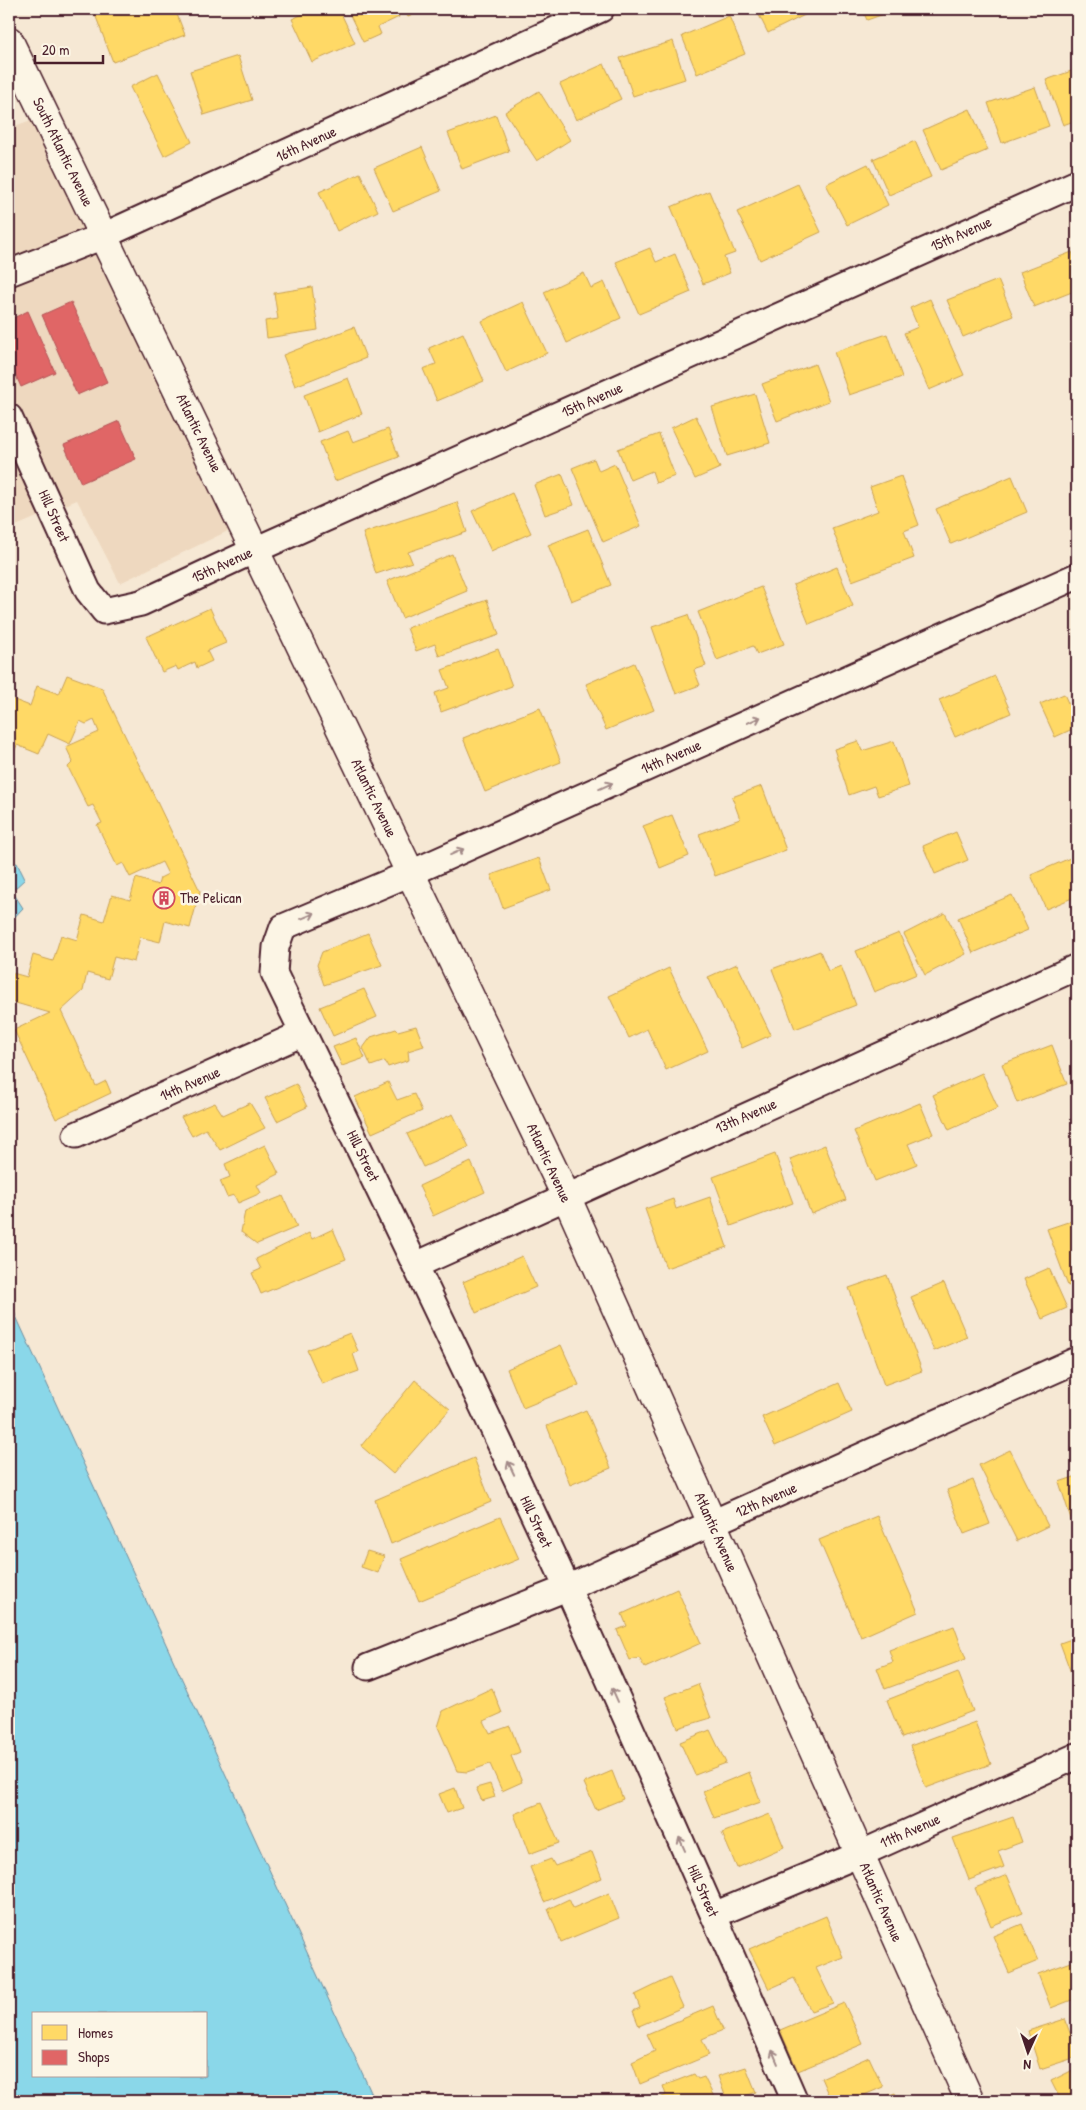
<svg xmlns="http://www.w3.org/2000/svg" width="1086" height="2110" font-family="'Patrick Hand',sans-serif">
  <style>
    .built { fill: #eed8bf }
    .water { fill: #8ad7e9; stroke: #708d9d; fill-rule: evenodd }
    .homes { fill: #ffd966; stroke: #c9a154 }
    .shops { fill: #e06666; stroke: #b35154 }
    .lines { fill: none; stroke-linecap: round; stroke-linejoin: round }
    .street-casing { stroke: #4a1f2b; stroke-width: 29 }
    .secondary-casing { stroke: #4a1f2b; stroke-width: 31 }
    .street { stroke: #fcf5e5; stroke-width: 25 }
    .secondary { stroke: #fcf5e5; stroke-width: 28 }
    .oneway { stroke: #a38a88 }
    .labels { text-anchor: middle; stroke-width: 5; stroke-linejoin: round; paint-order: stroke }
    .street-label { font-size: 15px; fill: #4a1f2b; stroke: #fcf5e5 }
    .poi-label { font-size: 15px; fill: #4a1f2b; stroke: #fcf5e5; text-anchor: start }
  </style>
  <rect width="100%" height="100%" fill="#f6e8d4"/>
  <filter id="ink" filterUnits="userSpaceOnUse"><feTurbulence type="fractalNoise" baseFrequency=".02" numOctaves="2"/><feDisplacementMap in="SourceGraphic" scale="10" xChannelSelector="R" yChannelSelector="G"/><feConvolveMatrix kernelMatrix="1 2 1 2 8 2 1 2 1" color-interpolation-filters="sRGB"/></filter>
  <g filter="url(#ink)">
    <path class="built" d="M34,119L232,529L120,583L77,500L9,529V128Z"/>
    <g class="water">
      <path d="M17,863L25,879L12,891L23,908L9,923V864Z"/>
      <path d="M9,1301L375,2101H9ZM34,2014H206V2076H34Z"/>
    </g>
    <g class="homes">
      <path d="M93,9H175L185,35L113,62Z"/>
      <path d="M314,9H339L355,43L312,62L292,19Z"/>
      <path d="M347,9H395L399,17L378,27L381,34L363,42Z"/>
      <path d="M404,9H426L408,17Z"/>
      <path d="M756,9H817L768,33Z"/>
      <path d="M862,9H898L867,20Z"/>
      <path d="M729,16L745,54L697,74L682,36Z"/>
      <path d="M673,41L685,79L633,96L620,58Z"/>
      <path d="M238,56L252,100L204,115L190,71Z"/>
      <path d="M604,64L621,99L576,120L560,84Z"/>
      <path d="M1077,69V120L1063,125L1046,80Z"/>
      <path d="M158,73L192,142L164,156L130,87Z"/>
      <path d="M1035,87L1049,126L1002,143L988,103Z"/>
      <path d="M539,91L570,140L537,161L505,112Z"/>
      <path d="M970,109L988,150L941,170L923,130Z"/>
      <path d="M496,115L509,151L462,169L448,133Z"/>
      <path d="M915,141L931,177L889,195L873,159Z"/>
      <path d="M422,147L441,191L393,211L374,168Z"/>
      <path d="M868,164L888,205L847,225L826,184Z"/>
      <path d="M360,173L378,211L337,231L319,192Z"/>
      <path d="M798,184L821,232L760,260L737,212Z"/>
      <path d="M709,191L735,253L724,257L730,273L703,284L671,207Z"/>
      <path d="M650,248L656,262L675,254L691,292L639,314L616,262Z"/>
      <path d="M1072,252L1077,265V290L1034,307L1020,272Z"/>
      <path d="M584,273L591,288L604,282L621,318L567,343L544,292Z"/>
      <path d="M998,280L1013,316L963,337L947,300Z"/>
      <path d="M312,287L318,330L267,338L265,321L278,319L274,293Z"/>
      <path d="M930,299L964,375L929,390L904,333L918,327L910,308Z"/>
      <path d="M523,302L547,353L506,372L482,321Z"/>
      <path d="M354,327L366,358L295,386L283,355Z"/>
      <path d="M463,333L484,381L437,401L423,369L436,364L429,348Z"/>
      <path d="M887,334L902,377L849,395L834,352Z"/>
      <path d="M815,364L829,401L777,421L762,384Z"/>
      <path d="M348,378L362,414L318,432L304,395Z"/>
      <path d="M755,394L770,443L727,456L712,407Z"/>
      <path d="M696,416L720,468L695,479L671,428Z"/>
      <path d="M388,429L399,457L335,481L320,442L348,431L353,442Z"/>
      <path d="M659,434L675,476L656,483L652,471L630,480L618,449Z"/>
      <path d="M594,459L599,471L615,464L641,526L603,542L572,468Z"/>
      <path d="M562,474L574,505L545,515L534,485Z"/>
      <path d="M901,476L919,525L904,531L914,558L852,581L832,528L878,511L870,487Z"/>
      <path d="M1012,476L1027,512L951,544L936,509Z"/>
      <path d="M512,493L531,533L491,551L472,511Z"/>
      <path d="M457,502L467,532L408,552L412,562L376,574L363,533Z"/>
      <path d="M588,529L611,585L571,601L548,545Z"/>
      <path d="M452,554L467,591L402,618L387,581Z"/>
      <path d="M837,567L853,606L809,624L793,585Z"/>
      <path d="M761,587L784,644L757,654L753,646L717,660L698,612Z"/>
      <path d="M487,600L499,635L439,656L435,644L416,651L407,628Z"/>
      <path d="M210,608L226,643L207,651L212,661L197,668L195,662L178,670L176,666L162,672L146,637Z"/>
      <path d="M688,615L706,666L694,670L700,685L676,694L652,627Z"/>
      <path d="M498,649L512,686L441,712L435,693L449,688L442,670Z"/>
      <path d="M634,663L654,710L606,730L586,684Z"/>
      <path d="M67,675L102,688L200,891L190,928L165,921L160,942L140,937L134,962L114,957L108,979L87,973L83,991L61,1011L96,1086L106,1081L111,1093L56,1119L14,1030L50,1013L9,1001V972L27,977L33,955L53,961L61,935L77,940L84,915L104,921L112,895L130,900L136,878L158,885L160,878L168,874L162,862L130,877L123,863L117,866L97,825L102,823L93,805L88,807L68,767L73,762L66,747L99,732L94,720L86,724L80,721L70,744L48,734L39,754L17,745L9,764V698L30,706L37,686L59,694Z"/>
      <path d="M995,676L1011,713L955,737L939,700Z"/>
      <path d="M1064,694L1077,723V727L1055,737L1040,704Z"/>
      <path d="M540,708L561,762L485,792L463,738Z"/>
      <path d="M858,741L862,751L894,741L909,786L878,796L874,786L849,795L834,749Z"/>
      <path d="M762,786L786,850L715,876L699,834L740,819L732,797Z"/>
      <path d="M672,815L689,856L660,868L643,826Z"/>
      <path d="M956,832L968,860L935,874L923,846Z"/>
      <path d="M1077,855V896L1046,909L1031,875Z"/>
      <path d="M539,858L551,890L503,908L491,875Z"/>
      <path d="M1012,895L1028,930L973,953L958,918Z"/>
      <path d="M945,913L966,954L925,975L904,934Z"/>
      <path d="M368,933L382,965L324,985L317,965L322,952Z"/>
      <path d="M899,933L917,974L874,992L856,951Z"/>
      <path d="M820,951L828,971L841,966L856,1005L795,1029L772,969Z"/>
      <path d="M737,964L771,1035L742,1048L708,977Z"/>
      <path d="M669,968L708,1051L666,1070L647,1029L629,1038L609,996Z"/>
      <path d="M364,989L377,1017L333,1036L320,1007Z"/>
      <path d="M416,1026L424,1046L408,1051L409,1060L388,1067L385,1061L371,1066L363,1048L371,1037L396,1029L398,1031Z"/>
      <path d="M356,1038L365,1058L342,1066L333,1047Z"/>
      <path d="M1052,1045L1067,1084L1017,1103L1002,1064Z"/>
      <path d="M982,1073L998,1108L949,1130L933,1095Z"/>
      <path d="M388,1082L397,1100L414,1094L422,1111L372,1133L355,1097Z"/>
      <path d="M296,1084L307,1107L277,1121L265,1098Z"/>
      <path d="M215,1103L223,1115L250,1103L265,1128L220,1150L206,1129L192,1136L181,1117Z"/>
      <path d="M920,1103L933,1134L908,1144L917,1164L875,1181L854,1131Z"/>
      <path d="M453,1114L469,1147L423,1167L407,1134Z"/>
      <path d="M265,1145L279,1174L257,1185L261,1193L238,1203L234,1195L227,1197L220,1181L230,1177L225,1164Z"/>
      <path d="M825,1145L846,1200L811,1214L790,1159Z"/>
      <path d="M775,1154L793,1203L731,1226L713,1177Z"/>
      <path d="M471,1162L485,1192L433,1216L419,1186Z"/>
      <path d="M283,1196L297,1227L257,1244L241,1232L245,1211Z"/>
      <path d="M710,1197L727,1247L666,1268L645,1209L673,1199L676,1209Z"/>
      <path d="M1077,1219V1283L1068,1286L1047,1229Z"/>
      <path d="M333,1229L346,1259L261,1294L252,1273L261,1269L256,1259L309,1233L312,1239Z"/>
      <path d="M522,1256L536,1287L476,1313L463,1282Z"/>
      <path d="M1049,1268L1067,1308L1042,1319L1024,1279Z"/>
      <path d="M887,1275L922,1371L884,1385L849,1288Z"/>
      <path d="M944,1283L967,1337L934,1351L911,1297Z"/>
      <path d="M350,1333L358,1351L353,1354L359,1371L322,1384L307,1350Z"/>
      <path d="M561,1345L579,1385L523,1408L507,1369Z"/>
      <path d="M415,1380L450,1409L393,1474L361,1446Z"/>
      <path d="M839,1383L852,1412L775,1446L762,1417Z"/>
      <path d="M586,1410L611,1468L570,1485L547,1426Z"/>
      <path d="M1010,1450L1048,1526L1017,1541L979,1465Z"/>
      <path d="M474,1458L491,1502L391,1544L375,1500Z"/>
      <path d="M1077,1476V1521L1072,1522L1059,1482Z"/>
      <path d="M973,1480L990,1524L964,1534L947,1490Z"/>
      <path d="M877,1516L918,1612L861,1637L819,1540Z"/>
      <path d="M500,1517L519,1559L419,1601L401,1559Z"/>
      <path d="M367,1551L384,1556L378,1573L361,1567Z"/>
      <path d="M677,1589L701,1643L645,1668L639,1658L630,1660L617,1630L627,1626L622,1614Z"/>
      <path d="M954,1626L966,1659L885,1689L877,1668L893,1662L889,1650Z"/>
      <path d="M1077,1637V1689L1060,1643Z"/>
      <path d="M958,1672L973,1711L902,1738L887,1700Z"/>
      <path d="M698,1684L711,1718L678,1728L665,1697Z"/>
      <path d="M492,1688L502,1713L484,1721L490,1733L510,1726L520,1752L511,1756L522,1782L502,1791L490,1764L467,1772L457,1771L438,1727L443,1711Z"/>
      <path d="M975,1722L991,1764L926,1788L910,1746Z"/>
      <path d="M710,1730L726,1763L695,1775L680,1742Z"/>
      <path d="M612,1771L623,1799L596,1810L584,1783Z"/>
      <path d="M749,1772L761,1802L714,1818L703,1791Z"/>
      <path d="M490,1784L495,1797L482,1801L476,1788Z"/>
      <path d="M455,1788L462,1808L447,1813L439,1794Z"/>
      <path d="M541,1803L559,1843L529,1854L514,1814Z"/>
      <path d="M770,1814L784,1847L737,1868L722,1833Z"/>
      <path d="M1013,1817L1022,1842L998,1851L1004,1867L969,1880L953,1838Z"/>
      <path d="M592,1852L602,1878L544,1902L530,1867L551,1859L555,1866Z"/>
      <path d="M1007,1875L1023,1913L991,1926L975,1888Z"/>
      <path d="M609,1893L619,1918L561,1942L548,1909L569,1899L573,1908Z"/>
      <path d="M826,1916L843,1957L816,1968L833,2003L811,2011L794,1978L769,1989L749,1949Z"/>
      <path d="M1022,1924L1038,1961L1009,1973L993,1936Z"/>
      <path d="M1077,1960V1998L1051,2008L1038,1974Z"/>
      <path d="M670,1978L683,2007L639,2026L633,2011L640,2008L635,1995Z"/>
      <path d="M844,2003L863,2044L798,2071L780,2030Z"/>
      <path d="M713,2006L723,2030L702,2039L709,2055L640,2084L632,2062L655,2051L647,2034Z"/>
      <path d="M1065,2019L1070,2033L1077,2031V2057L1040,2069L1028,2031Z"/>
      <path d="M869,2057L883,2087L850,2101H831L821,2078Z"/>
      <path d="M746,2067L756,2092L732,2101H727L718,2076Z"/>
      <path d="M1077,2068V2101H1061L1051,2081Z"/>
      <path d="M694,2074L698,2079L704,2077L716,2101H657L656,2100L666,2095L663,2086Z"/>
      <path d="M895,2093L898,2101H874Z"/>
    </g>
    <g class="shops">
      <path d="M71,302L107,382L77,395L42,315Z"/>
      <path d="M28,311L55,372L21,387L9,360V320Z"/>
      <path d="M119,421L136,459L81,483L64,445Z"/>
    </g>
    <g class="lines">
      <g class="street-casing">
        <g id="street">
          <path d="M9,273L103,236L601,9"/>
          <path d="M9,417L88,591L104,611L141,603L255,550L1077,183"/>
          <path d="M76,1135L303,1033"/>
          <path d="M416,1265L1077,967"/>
          <path d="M368,1667L567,1588L1077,1360"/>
          <path d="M714,1915L860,1854L1077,1756"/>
          <path d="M795,2101C720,1929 645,1758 567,1587C472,1381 373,1177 274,973L276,947L283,927L411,873L1077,576"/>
        </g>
      </g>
      <g class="secondary-casing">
        <path id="secondary" d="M9,41L566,1196L970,2101"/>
      </g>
      <use href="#street" class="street"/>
      <use href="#secondary" class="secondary"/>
    </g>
    <defs><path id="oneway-shaft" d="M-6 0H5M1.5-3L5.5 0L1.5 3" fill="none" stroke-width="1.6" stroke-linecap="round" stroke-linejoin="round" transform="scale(1.25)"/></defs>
    <g class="oneway">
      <use href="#oneway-shaft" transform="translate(754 720) rotate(-24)"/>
      <use href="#oneway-shaft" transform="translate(606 786) rotate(-24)"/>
      <use href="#oneway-shaft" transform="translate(457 852) rotate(-24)"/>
      <use href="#oneway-shaft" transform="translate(308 916) rotate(-23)"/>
      <use href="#oneway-shaft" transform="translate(511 1468) rotate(-115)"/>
      <use href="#oneway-shaft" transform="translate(615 1695) rotate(-114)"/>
      <use href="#oneway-shaft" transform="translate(682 1844) rotate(-114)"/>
      <use href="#oneway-shaft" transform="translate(775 2057) rotate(-113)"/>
    </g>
  </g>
  <defs>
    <g id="building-ring" transform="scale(1.125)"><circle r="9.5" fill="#fcf5e5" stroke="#d1495b" stroke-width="1.5"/><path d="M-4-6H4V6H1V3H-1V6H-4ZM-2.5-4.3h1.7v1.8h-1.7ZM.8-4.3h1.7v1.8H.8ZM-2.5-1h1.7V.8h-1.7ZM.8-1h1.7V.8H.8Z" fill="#d1495b"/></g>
  </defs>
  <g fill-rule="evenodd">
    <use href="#building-ring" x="164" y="898"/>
  </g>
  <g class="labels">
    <g class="street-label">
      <text transform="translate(306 144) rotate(-25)" y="5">16th Avenue</text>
      <text transform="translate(63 152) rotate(64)" y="5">South Atlantic Avenue</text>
      <text transform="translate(961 234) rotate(-24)" y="5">15th Avenue</text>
      <text transform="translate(592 400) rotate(-24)" y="5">15th Avenue</text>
      <text transform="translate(199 433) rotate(64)" y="5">Atlantic Avenue</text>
      <text transform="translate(54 516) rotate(66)" y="5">Hill Street</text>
      <text transform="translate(222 565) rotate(-25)" y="5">15th Avenue</text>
      <text transform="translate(671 757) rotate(-24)" y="5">14th Avenue</text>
      <text transform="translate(374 798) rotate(64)" y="5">Atlantic Avenue</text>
      <text transform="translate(190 1084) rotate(-24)" y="5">14th Avenue</text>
      <text transform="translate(746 1116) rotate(-24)" y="5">13th Avenue</text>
      <text transform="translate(363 1156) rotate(64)" y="5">Hill Street</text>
      <text transform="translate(549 1163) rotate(65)" y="5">Atlantic Avenue</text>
      <text transform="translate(766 1500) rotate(-24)" y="5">12th Avenue</text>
      <text transform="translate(536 1522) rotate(65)" y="5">Hill Street</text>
      <text transform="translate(716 1532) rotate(66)" y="5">Atlantic Avenue</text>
      <text transform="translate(910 1831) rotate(-24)" y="5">11th Avenue</text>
      <text transform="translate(703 1891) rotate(66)" y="5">Hill Street</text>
      <text transform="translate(881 1902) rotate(66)" y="5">Atlantic Avenue</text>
    </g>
    <g class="poi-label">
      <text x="180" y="903">The Pelican</text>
    </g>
  </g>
  <rect width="1086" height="2110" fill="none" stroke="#fcf5e5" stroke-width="30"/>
  <rect x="15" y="15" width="1056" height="2080" fill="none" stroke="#4a1f2b" stroke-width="2" filter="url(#ink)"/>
  <rect x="32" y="2012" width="175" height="65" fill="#fcf5e5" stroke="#b59f9b"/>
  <rect x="42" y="2025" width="25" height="15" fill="#ffd966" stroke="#b59f9b"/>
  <text x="78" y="2038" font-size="15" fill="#4a1f2b">Homes</text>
  <rect x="42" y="2050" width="25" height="15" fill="#e06666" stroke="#b59f9b"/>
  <text x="78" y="2062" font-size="15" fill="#4a1f2b">Shops</text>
  <g transform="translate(1028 2052) rotate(183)" stroke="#fcf5e5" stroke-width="4" paint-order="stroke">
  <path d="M0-4L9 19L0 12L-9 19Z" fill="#4a1f2b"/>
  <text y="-8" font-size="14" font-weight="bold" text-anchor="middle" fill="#4a1f2b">N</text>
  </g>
  <path d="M35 55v8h68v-8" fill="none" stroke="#4a1f2b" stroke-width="2.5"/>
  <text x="42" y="55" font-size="15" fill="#4a1f2b" stroke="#fcf5e5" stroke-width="4" paint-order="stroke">20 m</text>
</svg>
